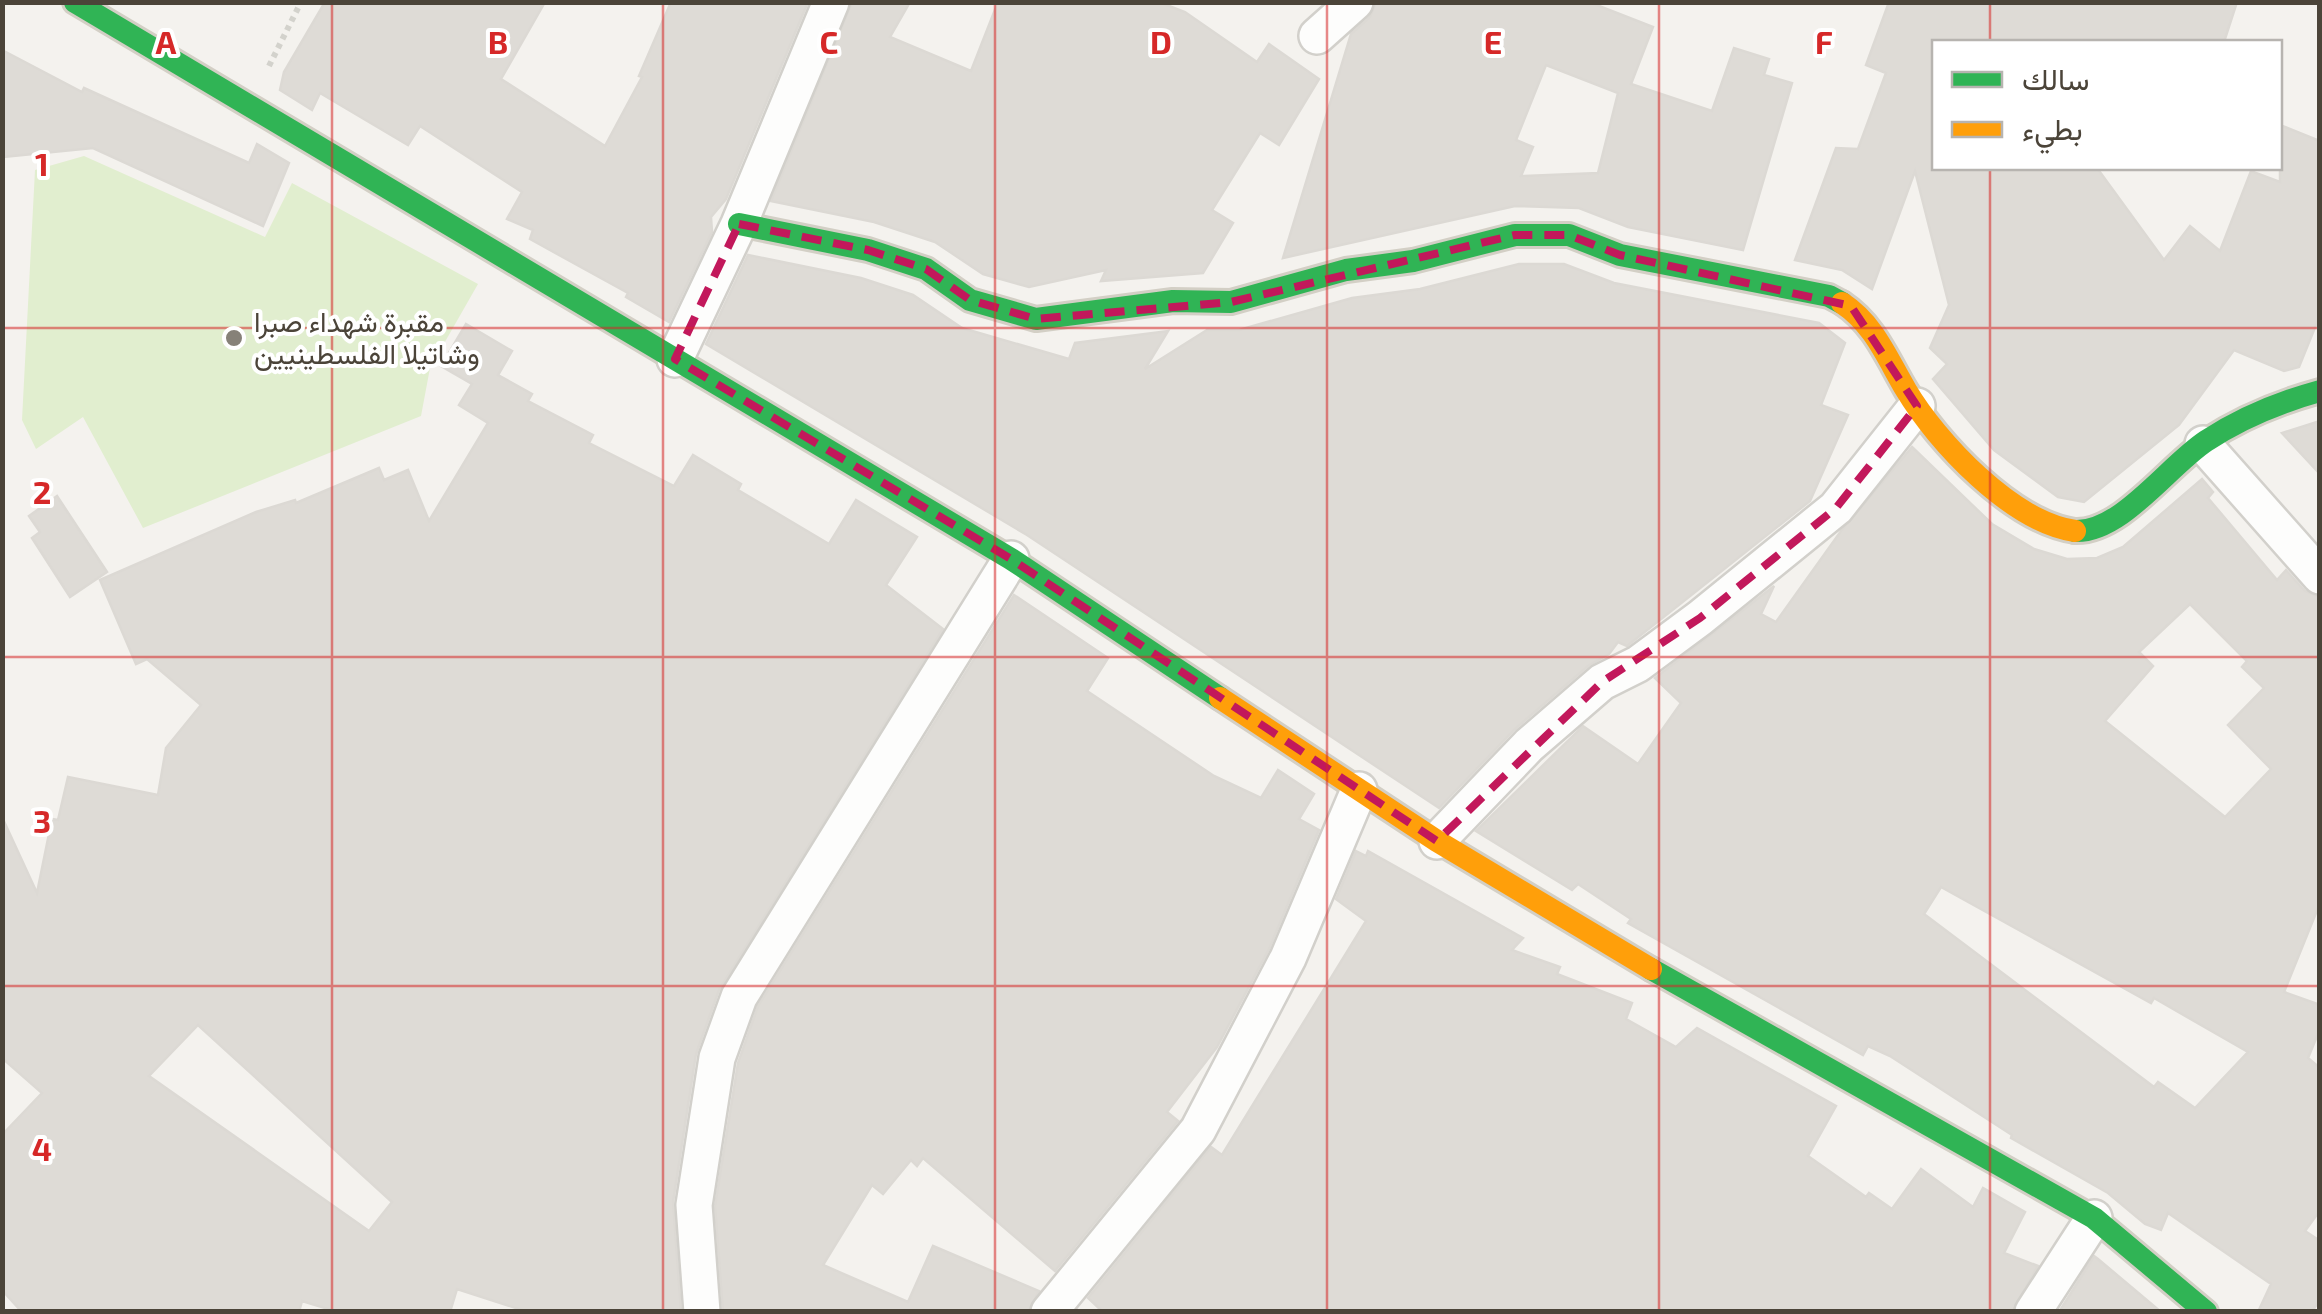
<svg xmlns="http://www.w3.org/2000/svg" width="2322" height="1314" font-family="'Exo 2',Vazirmatn,sans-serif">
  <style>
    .green { fill: #e1eecf }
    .building { fill: #dedbd6; stroke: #dcd9d4; stroke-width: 2.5; fill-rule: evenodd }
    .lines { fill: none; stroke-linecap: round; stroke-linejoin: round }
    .street-casing { stroke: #d2d0cb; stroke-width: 40 }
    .fast-casing { stroke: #d3cfc5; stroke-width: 28 }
    .slow-casing { stroke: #d3cfc5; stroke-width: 28 }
    .path { stroke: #d3d2cc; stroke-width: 6; stroke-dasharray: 5 5; stroke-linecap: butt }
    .street { stroke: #fdfdfc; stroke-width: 35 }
    .fast { stroke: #30b455; stroke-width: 22 }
    .slow { stroke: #ff9f0a; stroke-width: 22 }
    .marked { fill: none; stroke: #c2185b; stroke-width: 8; stroke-dasharray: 20 12; stroke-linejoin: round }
    .grid { fill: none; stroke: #d62828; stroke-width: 2.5; stroke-opacity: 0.55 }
    .poi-dot { fill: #868178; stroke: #fff; stroke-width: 4 }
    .labels { text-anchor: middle; stroke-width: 8; stroke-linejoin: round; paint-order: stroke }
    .poi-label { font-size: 28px; fill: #4b4439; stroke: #fff; text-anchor: start }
    .grid-label { font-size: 32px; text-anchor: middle; font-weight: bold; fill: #d62828; stroke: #fff; stroke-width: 8; stroke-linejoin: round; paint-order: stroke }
  </style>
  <rect width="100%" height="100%" fill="#f4f2ee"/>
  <path class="green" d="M84,156L265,237L292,183L478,284L430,368L421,416L143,528L83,417L36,449L22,420L35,170Z"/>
  <g class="building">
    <path d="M325,2H545L501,79L605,146L642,77L639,76L671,2H808L726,199L711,217L712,232L669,322L626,297L628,293L530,239L533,230L507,219L522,192L420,126L408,145L320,93L312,110L280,90L284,72Z"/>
    <path d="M852,2H910L890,37L971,71L998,2H1159L1185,12L1257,62L1269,44L1319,79L1279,145L1260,133L1212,210L1233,223L1203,273L1101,281L1106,270L1029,287L983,274L935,242L874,222L771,201Z"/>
    <path d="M1376,2H1589L1653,27L1631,84L1712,111L1734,48L1769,59L1764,75L1792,83L1743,250L1628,227L1579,208L1515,206L1283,258L1351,34L1370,17ZM1546,65L1618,93L1598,173L1521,176L1533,147L1516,140Z"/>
    <path d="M1889,2H2237L2224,42H1934V168H2097L2164,260L2190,226L2220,251L2251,171L2280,182V125L2320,141V315L2299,367L2284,371L2234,350L2179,425L2084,502L2058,497L1994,450L1933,379L1947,364L1930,348L1949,305L1915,171L1872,289L1842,270L1795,260L1836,148L1858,149L1886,73L1866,65Z"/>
    <path d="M2,50L82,92L84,88L249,163L257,144L289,163L263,226L93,148L2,157Z"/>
    <path d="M748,255L861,278L913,295L962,328L1069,359L1075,343L1168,331L1145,369L1207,330H1239L1352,298L1420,289L1519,264H1564L1614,283L1819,323L1845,343L1821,405L1848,415L1810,501L1627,646L1618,642L1609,654L1588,666L1515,729L1439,808L1027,535L706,344Z"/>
    <path d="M466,324L512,351L498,375L532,394L528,401L593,435L589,443L674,486L693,455L741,484L738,490L829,544L856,500L917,537L886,585L943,629L719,990L696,1054L673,1202L681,1312H528L457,1289L450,1312H338L302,1301L299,1312H22L2,1290V1135L42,1093L2,1058V817L37,893L52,819L58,820L68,777L158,795L166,748L201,705L147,659L136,664L100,580L256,512L295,500L296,503L379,468L384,480L408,470L429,521L488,423L459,405L472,384L441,366ZM198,1025L392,1202L369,1231L149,1076Z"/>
    <path d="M2320,421V474L2282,433Z"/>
    <path d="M1912,447L1992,524L2034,549L2067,559L2097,558L2123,547L2202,479L2213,492L2208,498L2277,580L2286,570L2305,591L2320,597V903L2284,992L2320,1005V1029L2308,1058L2320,1068L2318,1213L2305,1231L2320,1241V1299L2312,1312H2258L2271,1284L2168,1213L2161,1230L2145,1224L2108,1193L2011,1138L2012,1135L1890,1056L1868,1046L1863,1055L1628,923L1631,919L1578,884L1572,890L1476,831L1583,726L1638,764L1681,703L1655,678L1774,586L1761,614L1776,622L1841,531ZM2190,604L2247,661L2242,667L2264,688L2228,725L2271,769L2225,817L2105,721L2153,666L2139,652ZM1941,887L2151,1003L2154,998L2248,1052L2195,1108L2158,1082L2154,1087L1924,914Z"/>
    <path d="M57,496L107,572L70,597L32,538L40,532L29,516Z"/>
    <path d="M1014,595L1108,658L1087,691L1214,776L1261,798L1278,770L1314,794L1299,819L1319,830L1269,949L1217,1047L1167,1112L1178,1121L1055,1271L923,1158L917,1166L911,1160L883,1194L872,1185L823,1265L908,1302L933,1246L1039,1291L1028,1312H723L715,1206L738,1063L758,1006Z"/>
    <path d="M1356,851L1366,856L1368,851L1523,938L1512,950L1560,967L1557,974L1632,1003L1626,1019L1676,1047L1697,1028L1836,1106L1808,1156L1866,1197L1869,1193L1892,1209L1921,1169L1973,1207L1983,1188L2025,1212L2004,1253L2038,1266L2012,1312H1103L1088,1298L1211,1147L1222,1155L1366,921L1336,899Z"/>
    <path d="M2094,1256L2098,1259L2161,1312H2059Z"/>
  </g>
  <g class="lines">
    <g class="street-casing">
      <g id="street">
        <path d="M1317,36L1355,2"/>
        <path d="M675,359L739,224L831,2"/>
        <path d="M2203,444L2320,576"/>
        <path d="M1437,841L1529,745L1602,682L1638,664L1700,618L1836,508L1917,406"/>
        <path d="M702,1312L694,1205L717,1058L739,997L1011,559"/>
        <path d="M1049,1312L1198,1130L1288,958L1359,790"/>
        <path d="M2033,1312L2094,1218"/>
      </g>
    </g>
    <g class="fast-casing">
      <g id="fast">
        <path d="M75,2L1011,559L1220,698"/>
        <path d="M739,224L868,250L926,269L970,300L1036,319L1173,301L1231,302L1346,270L1413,261L1515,235H1569L1620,255L1829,296L1842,303"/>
        <path d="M2075,531C2121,533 2168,466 2206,441C2241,418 2280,402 2320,391"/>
        <path d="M1651,969L2094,1218L2206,1312"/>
      </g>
    </g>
    <g class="slow-casing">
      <g id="slow">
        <path d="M1842,303C1874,324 1887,358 1906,390C1937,442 2012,522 2075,531"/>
        <path d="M1220,698L1437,841L1651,969"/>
      </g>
    </g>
    <path class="path" d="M269,66L301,2"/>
    <use href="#street" class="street"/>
    <use href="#fast" class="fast"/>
    <use href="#slow" class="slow"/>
  </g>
  <path class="marked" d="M739,224L868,250L926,269L970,300L1036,319L1231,302L1515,235H1569L1620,255L1851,306L1917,406L1836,508L1700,618L1602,682L1437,841L1011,559L675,359Z"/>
  <path class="grid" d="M332,2V1312M663,2V1312M995,2V1312M1327,2V1312M1659,2V1312M1990,2V42M1990,168V1312M2,328H2320M2,657H2320M2,986H2320"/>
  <circle class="poi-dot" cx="234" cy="338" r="10"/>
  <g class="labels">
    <g class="poi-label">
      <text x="254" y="332">مقبرة شهداء صبرا<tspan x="254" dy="32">وشاتيلا الفلسطينيين</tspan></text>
    </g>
  </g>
  <g class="grid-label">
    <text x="166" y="54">A</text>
    <text x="498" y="54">B</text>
    <text x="829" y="54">C</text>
    <text x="1161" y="54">D</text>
    <text x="1493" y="54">E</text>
    <text x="1824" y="54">F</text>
    <text x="42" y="176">1</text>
    <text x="42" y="504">2</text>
    <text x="42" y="833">3</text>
    <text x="42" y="1161">4</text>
  </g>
  <rect width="2322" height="1314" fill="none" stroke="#4b4439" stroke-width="10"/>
  <rect x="1932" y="40" width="350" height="130" fill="#ffffff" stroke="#b7b4b0" stroke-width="2.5"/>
  <rect x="1952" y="72" width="50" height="15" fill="#30b455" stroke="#b7b4b0" stroke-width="2.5"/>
  <text x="2022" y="90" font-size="30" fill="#4b4439">سالك</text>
  <rect x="1952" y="122" width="50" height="15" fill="#ff9f0a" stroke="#b7b4b0" stroke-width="2.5"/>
  <text x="2022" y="140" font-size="30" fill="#4b4439">بطيء</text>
</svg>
